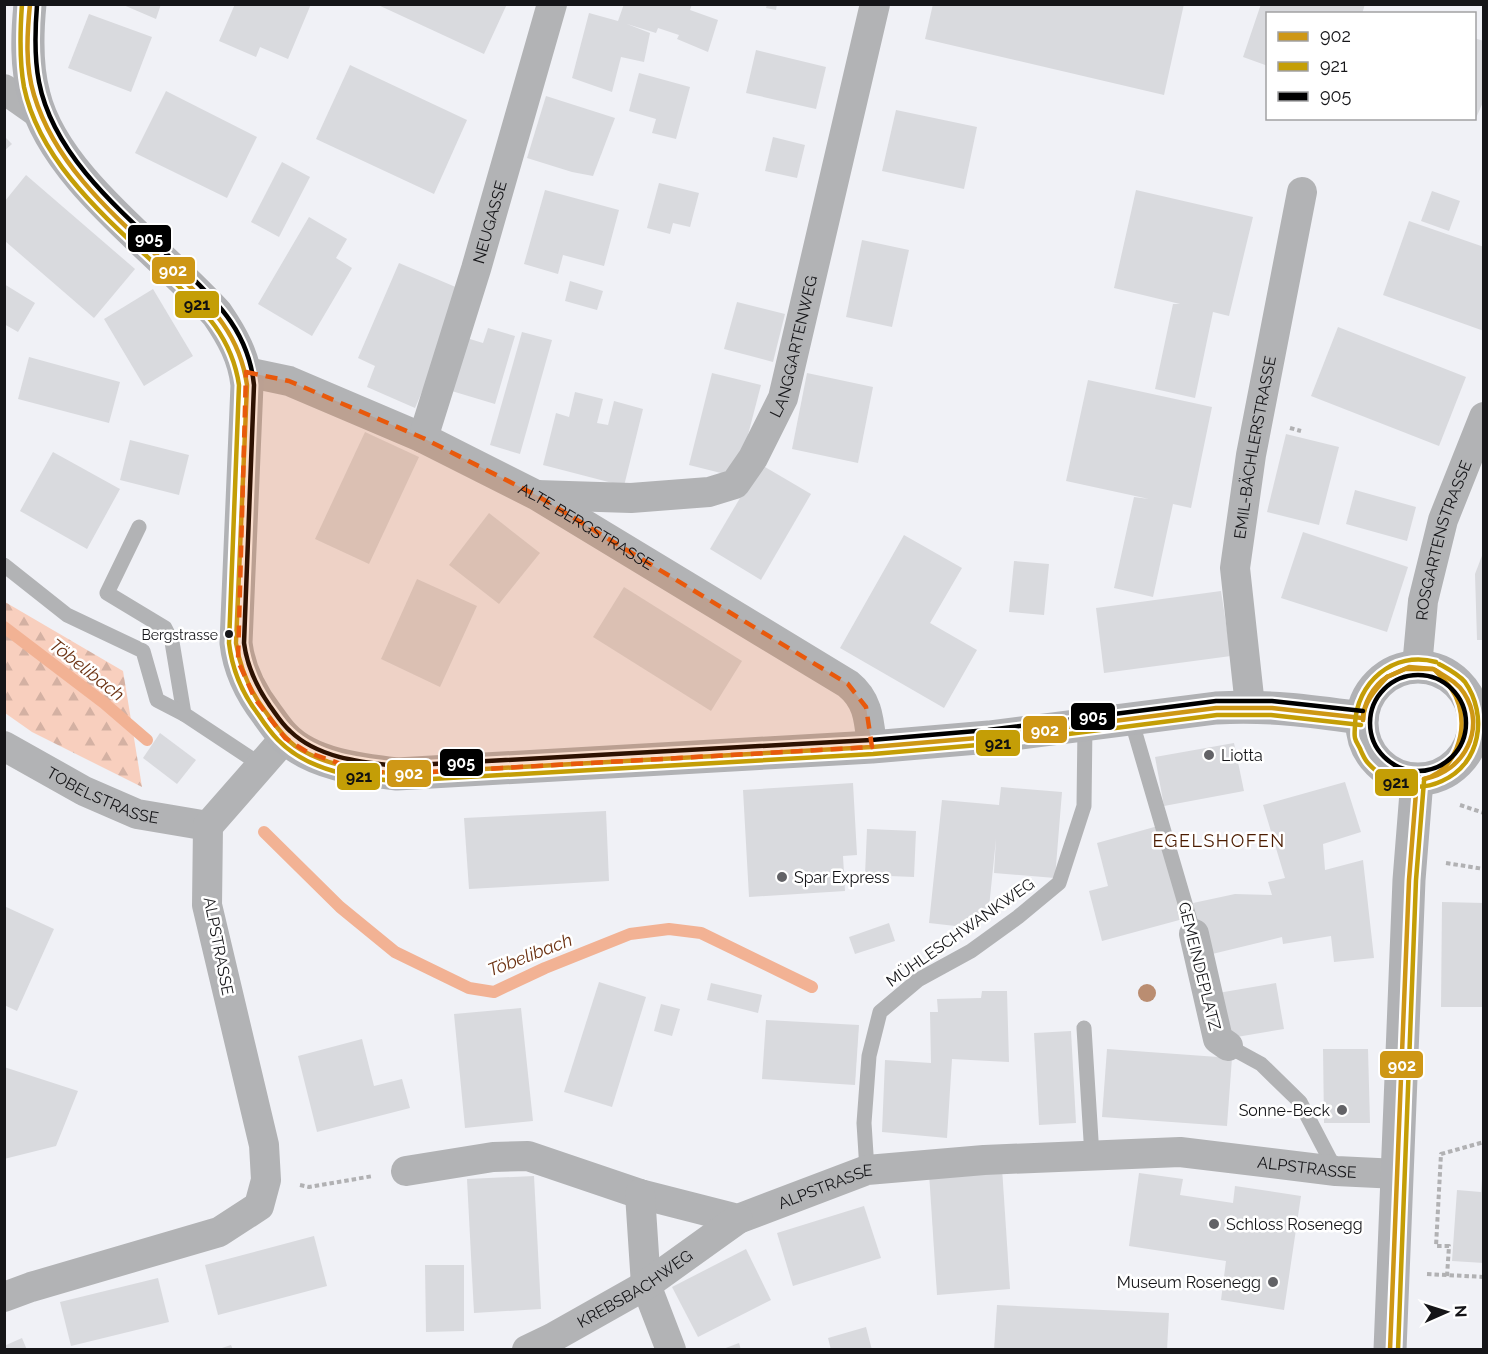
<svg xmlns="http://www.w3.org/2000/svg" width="1488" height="1354" font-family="Raleway,sans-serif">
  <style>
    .forest { fill: url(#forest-firs) }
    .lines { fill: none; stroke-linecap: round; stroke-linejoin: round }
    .stream { stroke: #f2b294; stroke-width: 12 }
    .building { fill: #d9dade }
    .path { stroke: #b1b1b3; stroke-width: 4; stroke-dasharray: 4.5 3; stroke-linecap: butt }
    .lane { stroke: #b2b3b5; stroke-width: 15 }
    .street { stroke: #b2b3b5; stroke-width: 30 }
    .secondary { stroke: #b1b2b5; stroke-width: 33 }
    .bus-1-casing { stroke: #fff; stroke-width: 9 }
    .bus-2-casing { stroke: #fff; stroke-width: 9 }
    .bus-3-casing { stroke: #fff; stroke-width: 9 }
    .bus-1 { stroke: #ce9715; stroke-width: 4.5 }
    .bus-2 { stroke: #c49e06; stroke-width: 4.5 }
    .bus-3 { stroke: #000; stroke-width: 4.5 }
    .tree { fill: #ba8d71 }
    .marked { fill: #e8590c; fill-opacity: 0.2; stroke: #e8590c; stroke-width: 4.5; stroke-dasharray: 12 8; stroke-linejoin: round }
    .bus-dot { fill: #151518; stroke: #fff; stroke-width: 2 }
    .poi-dot { fill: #626266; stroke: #fff; stroke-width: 2 }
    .labels { text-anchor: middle; stroke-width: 5; stroke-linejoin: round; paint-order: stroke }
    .bus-label { font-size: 14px; fill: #151518; stroke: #fff; text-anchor: end }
    .street-label { font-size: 16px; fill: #151518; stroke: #fff }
    .poi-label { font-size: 16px; fill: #151518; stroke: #fff; text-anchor: start }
    .water-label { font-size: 18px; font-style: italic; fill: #6c3212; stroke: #fff }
    .neighbourhood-label { font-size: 18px; letter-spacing: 1.5px; fill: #4b1c01; stroke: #fff }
    .line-badge { stroke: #fff; stroke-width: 2 }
    .badge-label { font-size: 16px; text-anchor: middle; font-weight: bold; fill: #fff }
    .pale-badge-label { font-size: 16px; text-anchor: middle; font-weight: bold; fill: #111 }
  </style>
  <defs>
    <pattern id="forest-firs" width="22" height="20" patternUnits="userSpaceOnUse" patternTransform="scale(1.5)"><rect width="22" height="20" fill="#f8cfbe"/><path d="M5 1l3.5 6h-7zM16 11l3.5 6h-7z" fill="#d4b1a3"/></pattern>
  </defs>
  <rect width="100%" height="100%" fill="#f0f1f6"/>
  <path class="forest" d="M5,602L123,671L142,787L32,732L5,713Z"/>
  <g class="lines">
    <g class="stream">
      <path d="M4,627L104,703L147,740"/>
      <path d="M264,832L340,907L395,952L469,988L494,992L545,968L630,934L669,929L701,933L812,987"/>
    </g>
  </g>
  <g class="building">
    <path d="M121,4H161L156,19Z"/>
    <path d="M235,4H311L288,59L260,47L256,57L219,41Z"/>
    <path d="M376,4H507L484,54Z"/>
    <path d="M624,4H692L690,10L718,20L708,52L677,39L679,35L658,28L656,33L627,24L650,33L644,62L621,57L612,92L572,78L589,13L618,21Z"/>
    <path d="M767,4H777L776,10L766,8Z"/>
    <path d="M933,4H1184L1164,95L925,39Z"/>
    <path d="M1261,4H1365L1362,14H1268V66L1243,57Z"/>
    <path d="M89,14L152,37L131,92L68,68Z"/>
    <path d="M1474,38L1484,41V100L1476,118L1474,117Z"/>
    <path d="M756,50L826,67L816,109L746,93Z"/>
    <path d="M350,65L467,120L434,194L316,139Z"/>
    <path d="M639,73L690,87L676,139L652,133L656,119L629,111Z"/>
    <path d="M166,91L257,137L227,198L135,153Z"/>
    <path d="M546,96L615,118L593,176L572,172L527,158Z"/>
    <path d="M896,110L977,127L964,189L882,171Z"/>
    <path d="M4,136L12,144L4,151Z"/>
    <path d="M773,137L805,145L797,178L765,171Z"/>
    <path d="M282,162L310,177L279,237L251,222Z"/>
    <path d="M26,175L135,269L94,318L5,241V201Z"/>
    <path d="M659,183L699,193L690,227L673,223L670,234L647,228Z"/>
    <path d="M545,190L619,210L604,266L563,255L558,274L524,264Z"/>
    <path d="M1136,190L1253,217L1229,316L1213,312L1195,398L1155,389L1173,304H1180L1114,288Z"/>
    <path d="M1432,191L1460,201L1449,231L1421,221Z"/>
    <path d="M309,217L347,239L336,258L352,268L312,336L258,304Z"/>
    <path d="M1409,221L1484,247V331L1383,295Z"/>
    <path d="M862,240L909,250L892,327L846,317Z"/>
    <path d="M399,263L465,291L415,408L367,387L375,366L358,358Z"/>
    <path d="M570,281L603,291L597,310L565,301Z"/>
    <path d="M4,284L35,303L18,332L4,324Z"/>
    <path d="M153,289L193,356L144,386L104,319Z"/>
    <path d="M737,302L785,314L773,362L724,349Z"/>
    <path d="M1338,327L1466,377L1439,446L1311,396Z"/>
    <path d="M488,328L515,336L495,404L445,389L460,336L483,343Z"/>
    <path d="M522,332L552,340L520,454L490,445Z"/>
    <path d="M29,357L120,382L109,423L18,399Z"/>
    <path d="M712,373L761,385L737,477L689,465Z"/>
    <path d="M807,373L873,387L858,463L792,449Z"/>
    <path d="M1088,380L1212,407L1191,508L1173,504L1153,597L1114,588L1134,497L1149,499L1066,481Z"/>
    <path d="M575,392L603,399L597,423L608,425L614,401L643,409L624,486L543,465L556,413L569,417Z"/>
    <path d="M365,432L419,457L369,564L315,539Z"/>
    <path d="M1286,434L1339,447L1319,525L1267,512Z"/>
    <path d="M130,440L189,455L179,495L120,480Z"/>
    <path d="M53,452L120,489L87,549L20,511Z"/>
    <path d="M760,464L811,494L761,580L710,549Z"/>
    <path d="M1355,490L1416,507L1407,541L1346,524Z"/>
    <path d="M489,513L540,553L499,604L449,565Z"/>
    <path d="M1303,532L1408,567L1387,632L1281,598Z"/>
    <path d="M904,535L962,568L930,623L977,650L944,708L840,648Z"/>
    <path d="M1483,553L1484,640H1477L1475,574Z"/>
    <path d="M1014,561L1049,564L1044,615L1009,612Z"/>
    <path d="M417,579L477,606L440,687L381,659Z"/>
    <path d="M624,587L742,661L711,711L593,637Z"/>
    <path d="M1221,591L1231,656L1104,673L1096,608Z"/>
    <path d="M160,733L196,760L177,784L143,758Z"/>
    <path d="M1234,743L1244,791L1164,806L1155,757Z"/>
    <path d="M1345,782L1361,832L1323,844L1325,870L1363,860L1374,958L1334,962L1331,936L1283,944L1282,937L1204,956L1193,903L1235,894L1272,895L1268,882L1285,878L1263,805Z"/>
    <path d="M853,783L857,855L843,856L845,891L749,897L743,790Z"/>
    <path d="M1001,787L1062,792L1055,878L994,873L996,839L988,917L973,928L929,923L942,800L999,805Z"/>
    <path d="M606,811L609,881L469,889L464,818Z"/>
    <path d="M1158,826L1183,919L1102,941L1089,891L1108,886L1097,843Z"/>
    <path d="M867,829L916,831L914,877L865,875Z"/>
    <path d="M1442,902L1484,903V1007H1441Z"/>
    <path d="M4,906L54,929L17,1011L4,1005Z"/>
    <path d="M889,923L895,941L855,954L849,937Z"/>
    <path d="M599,982L646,997L612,1107L564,1092Z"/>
    <path d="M711,983L762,995L758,1013L707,1000Z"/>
    <path d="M1276,983L1284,1029L1225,1039L1218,993Z"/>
    <path d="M982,991H1007L1009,1062L952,1059L947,1138L882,1132L885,1060L931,1063L930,1012H938L937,999L981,998Z"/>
    <path d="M661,1004L680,1009L672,1036L654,1031Z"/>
    <path d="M521,1008L533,1121L465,1128L454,1014Z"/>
    <path d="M766,1020L859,1025L855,1085L762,1079Z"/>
    <path d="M1071,1031L1076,1123L1039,1125L1034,1033Z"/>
    <path d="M362,1039L374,1086L402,1079L410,1108L317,1132L298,1056Z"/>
    <path d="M1107,1049L1232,1058L1227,1126L1102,1117Z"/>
    <path d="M1323,1049H1368L1370,1123H1324Z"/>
    <path d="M4,1067L78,1091L56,1146L4,1159Z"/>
    <path d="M1002,1168L1010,1289L937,1295L929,1173Z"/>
    <path d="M1139,1173L1183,1179L1180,1195L1233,1203L1235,1186L1301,1196L1284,1310L1221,1300L1226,1261L1129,1246Z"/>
    <path d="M534,1176L541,1309L474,1313L467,1179Z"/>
    <path d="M1482,1179H1484V1263L1452,1261L1457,1190L1481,1192Z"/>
    <path d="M864,1206L881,1258L793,1286L777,1233Z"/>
    <path d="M314,1236L327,1286L218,1315L205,1265Z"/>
    <path d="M746,1249L771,1300L698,1337L672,1287Z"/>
    <path d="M425,1265H464V1331L426,1332Z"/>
    <path d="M158,1278L169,1322L71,1346L60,1302Z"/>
    <path d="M997,1305L1169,1313L1167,1350H994Z"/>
    <path d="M866,1327L872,1350H831L828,1338Z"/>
    <path d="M22,1338L27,1350H4V1346Z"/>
    <path d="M739,1343L741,1350H723V1349Z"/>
    <path d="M231,1345L233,1350H219V1349Z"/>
  </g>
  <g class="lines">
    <g class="path">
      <path d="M1290,428L1301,431"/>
      <path d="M1460,805L1484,813"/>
      <path d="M1446,863L1484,869"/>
      <path d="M300,1185L309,1187L373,1176"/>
      <path d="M1427,1274L1484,1277"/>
      <path d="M1447,1276L1449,1246H1436L1441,1154L1484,1142"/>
    </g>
    <g class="lane">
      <path d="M139,527L107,593L165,628L172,642L184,714L261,765"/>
      <path d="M4,565L67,615L143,651L157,700L184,714"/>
      <path d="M1131,719L1194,934"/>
      <path d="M1084,1028L1092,1156"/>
      <path d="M1228,1046L1261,1064L1300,1102L1336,1171"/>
      <path d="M867,1170L864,1123L869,1056L880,1012L918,980L971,951L1018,917L1059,883L1084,806L1085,725"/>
    </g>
    <g class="street">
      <path d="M4,89L41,115"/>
      <path id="s1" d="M246,372L289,381L423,438L536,495L848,684C869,701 869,721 872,747"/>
      <path id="s2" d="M423,438L476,269L552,4"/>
      <path id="s3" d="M537,495L631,498L709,492L735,484L753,458L783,398L875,4"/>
      <path id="s4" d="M1417,667L1423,601L1443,520L1484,417"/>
      <path id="s5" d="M1250,706L1235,568L1251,455L1302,192"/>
      <path id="s6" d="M4,746L84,791L137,814L208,826"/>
      <path d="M1194,934L1218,1039L1228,1046"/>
      <path id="s7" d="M406,1171L493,1157L528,1156L640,1194L738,1219L867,1170L984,1160L1180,1152L1336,1171L1398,1174"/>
      <path d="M640,1194L646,1285L671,1350"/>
      <path d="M4,1297L31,1287L219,1232L259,1206L266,1180L264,1145L207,905L208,826L285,738"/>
      <path id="s8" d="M527,1350L552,1338L646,1285L738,1219"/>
    </g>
    <g class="secondary">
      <path d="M30,4C27,35 26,66 34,95C54,178 161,251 217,314C232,336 244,357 247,385L236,643C239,670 250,692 267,714C272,721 278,730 284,736C310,764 361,770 397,774L872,747L989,737L1216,708C1268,705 1311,711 1362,718"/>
      <circle cx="1418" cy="723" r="56"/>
      <path d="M1390,1350L1409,880L1417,780"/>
    </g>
    <g class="bus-1-casing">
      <g id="bus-1">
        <path d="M30,4C27,34 25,66 34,95C57,171 123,223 178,275C213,308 240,336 247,385L236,643C240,668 249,690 265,711C274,723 282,736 295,746C324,766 363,770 397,774L872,747L989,737L1216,708H1272L1362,718"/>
        <path d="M1387,677L1409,667L1433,669"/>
        <path d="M1387,677L1405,669H1433"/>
        <path d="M1363,720C1363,704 1373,686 1387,677"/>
        <path d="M1363,720C1363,703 1375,690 1387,677"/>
        <path d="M1424,779C1455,771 1467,733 1459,705C1455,690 1445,681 1435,670"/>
        <path d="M1424,779C1464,772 1487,728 1464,693C1457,682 1446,677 1435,670"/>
        <path d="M1390,1350L1409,880L1417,780"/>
      </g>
    </g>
    <g class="bus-2-casing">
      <g id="bus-2">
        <path d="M22,4C20,32 19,60 24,87C41,168 115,225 172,280C205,311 232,338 239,385L229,643C232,669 242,693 258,714C264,723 270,732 278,740C308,771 356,778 397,781L873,754L990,744L1217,715H1271L1361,725"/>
        <path d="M1436,662C1393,650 1356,683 1355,725C1355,729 1354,734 1355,738C1356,743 1360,747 1361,751C1363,755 1365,760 1368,763C1374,770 1381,775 1389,779C1405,789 1425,789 1442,781C1481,764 1488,715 1465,682C1458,674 1448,669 1439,664"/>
        <path d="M1398,1350L1416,880L1424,781"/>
      </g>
    </g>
    <g class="bus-3-casing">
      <g id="bus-3">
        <path d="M37,5C35,30 34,57 39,82C54,160 130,219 185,271C220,304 249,335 254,385L244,643C247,666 256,686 270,706C276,714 282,724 290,731C318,758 360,762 397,766L871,740L988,730L1216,701H1272L1363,711"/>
        <circle cx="1418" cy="723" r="48"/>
      </g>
    </g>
    <use href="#bus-1" class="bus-1"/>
    <use href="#bus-2" class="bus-2"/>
    <use href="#bus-3" class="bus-3"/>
  </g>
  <circle class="tree" cx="1147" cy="993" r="9"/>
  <path class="marked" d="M246,372L289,381L423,438L536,495L848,684L866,707L872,747L397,774L355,769L307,752L285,738L255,699L238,661Z"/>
  <circle class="bus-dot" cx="229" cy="634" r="5"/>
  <g class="poi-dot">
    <circle cx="1209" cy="755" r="6"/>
    <circle cx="782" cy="877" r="6"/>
    <circle cx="1342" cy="1110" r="6"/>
    <circle cx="1214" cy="1224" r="6"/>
    <circle cx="1273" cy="1282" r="6"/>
  </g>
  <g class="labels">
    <g class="bus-label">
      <text x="218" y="640">Bergstrasse</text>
    </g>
    <g class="street-label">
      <text dy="6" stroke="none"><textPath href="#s2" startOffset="226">NEUGASSE</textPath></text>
      <text dy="6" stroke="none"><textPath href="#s3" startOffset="351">LANGGARTENWEG</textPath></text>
      <text dy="6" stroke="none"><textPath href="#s5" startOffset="261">EMIL-BÄCHLERSTRASSE</textPath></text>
      <text dy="6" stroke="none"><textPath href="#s1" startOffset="375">ALTE BERGSTRASSE</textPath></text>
      <text dy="6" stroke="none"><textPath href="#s4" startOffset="130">ROSGARTENSTRASSE</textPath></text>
      <text dy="6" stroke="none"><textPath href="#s6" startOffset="111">TOBELSTRASSE</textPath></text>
      <text transform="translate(960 932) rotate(-35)" y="6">MÜHLESCHWANKWEG</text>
      <text transform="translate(219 946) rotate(79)" y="6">ALPSTRASSE</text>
      <text transform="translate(1200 966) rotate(76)" y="6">GEMEINDEPLATZ</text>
      <text dy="6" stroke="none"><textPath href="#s7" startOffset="922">ALPSTRASSE</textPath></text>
      <text dy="6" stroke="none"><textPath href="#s7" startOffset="436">ALPSTRASSE</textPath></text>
      <text dy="6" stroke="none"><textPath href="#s8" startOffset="124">KREBSBACHWEG</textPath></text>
    </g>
    <g class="poi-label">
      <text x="1221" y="761">Liotta</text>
      <text x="794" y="883">Spar Express</text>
      <text x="1330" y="1116" text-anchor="end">Sonne-Beck</text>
      <text x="1226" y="1230">Schloss Rosenegg</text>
      <text x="1261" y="1288" text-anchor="end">Museum Rosenegg</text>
    </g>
    <g class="water-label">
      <text transform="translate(87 670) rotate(38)" y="6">Töbelibach</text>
      <text transform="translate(530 955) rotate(-21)" y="6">Töbelibach</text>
    </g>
    <g class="neighbourhood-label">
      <text x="1219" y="847">EGELSHOFEN</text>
    </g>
  </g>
  <g class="line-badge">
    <rect x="127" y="224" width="45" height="29" rx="6" fill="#000"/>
    <rect x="151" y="256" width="45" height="29" rx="6" fill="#ce9715"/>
    <rect x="174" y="290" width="46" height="29" rx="6" fill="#c49e06"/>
    <rect x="1070" y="702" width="46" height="29" rx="6" fill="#000"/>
    <rect x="1022" y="715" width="46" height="29" rx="6" fill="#ce9715"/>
    <rect x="975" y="729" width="46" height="28" rx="6" fill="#c49e06"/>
    <rect x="439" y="748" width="45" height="29" rx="6" fill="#000"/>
    <rect x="386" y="759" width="46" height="29" rx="6" fill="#ce9715"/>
    <rect x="336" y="762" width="45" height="29" rx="6" fill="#c49e06"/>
    <rect x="1374" y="768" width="45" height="29" rx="6" fill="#c49e06"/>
    <rect x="1379" y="1050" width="45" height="29" rx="6" fill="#ce9715"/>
  </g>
  <g class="badge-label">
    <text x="149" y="244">905</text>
    <text x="173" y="276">902</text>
    <text x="1093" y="722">905</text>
    <text x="1045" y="736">902</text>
    <text x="461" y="768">905</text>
    <text x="409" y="779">902</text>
    <text x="1402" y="1071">902</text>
  </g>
  <g class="pale-badge-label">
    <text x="197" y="310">921</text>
    <text x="998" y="749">921</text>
    <text x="359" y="782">921</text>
    <text x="1396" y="788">921</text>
  </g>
  <rect width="1488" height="1354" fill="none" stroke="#151518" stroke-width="12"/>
  <rect x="1266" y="12" width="210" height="108" fill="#ffffff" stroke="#a1a1a3" stroke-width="1.5"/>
  <rect x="1278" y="32" width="30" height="9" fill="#ce9715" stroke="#a1a1a3" stroke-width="1.5"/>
  <text x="1320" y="42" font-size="18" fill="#151518">902</text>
  <rect x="1278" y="62" width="30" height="9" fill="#c49e06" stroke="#a1a1a3" stroke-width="1.5"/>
  <text x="1320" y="72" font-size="18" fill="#151518">921</text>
  <rect x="1278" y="92" width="30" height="9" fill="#000000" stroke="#a1a1a3" stroke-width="1.5"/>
  <text x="1320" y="102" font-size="18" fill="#151518">905</text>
  <g transform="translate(1446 1312) rotate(87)" stroke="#ffffff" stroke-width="4.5" paint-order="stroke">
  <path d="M0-4.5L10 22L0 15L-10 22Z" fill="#151518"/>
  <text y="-9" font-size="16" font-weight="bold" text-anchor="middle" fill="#151518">N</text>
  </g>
</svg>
